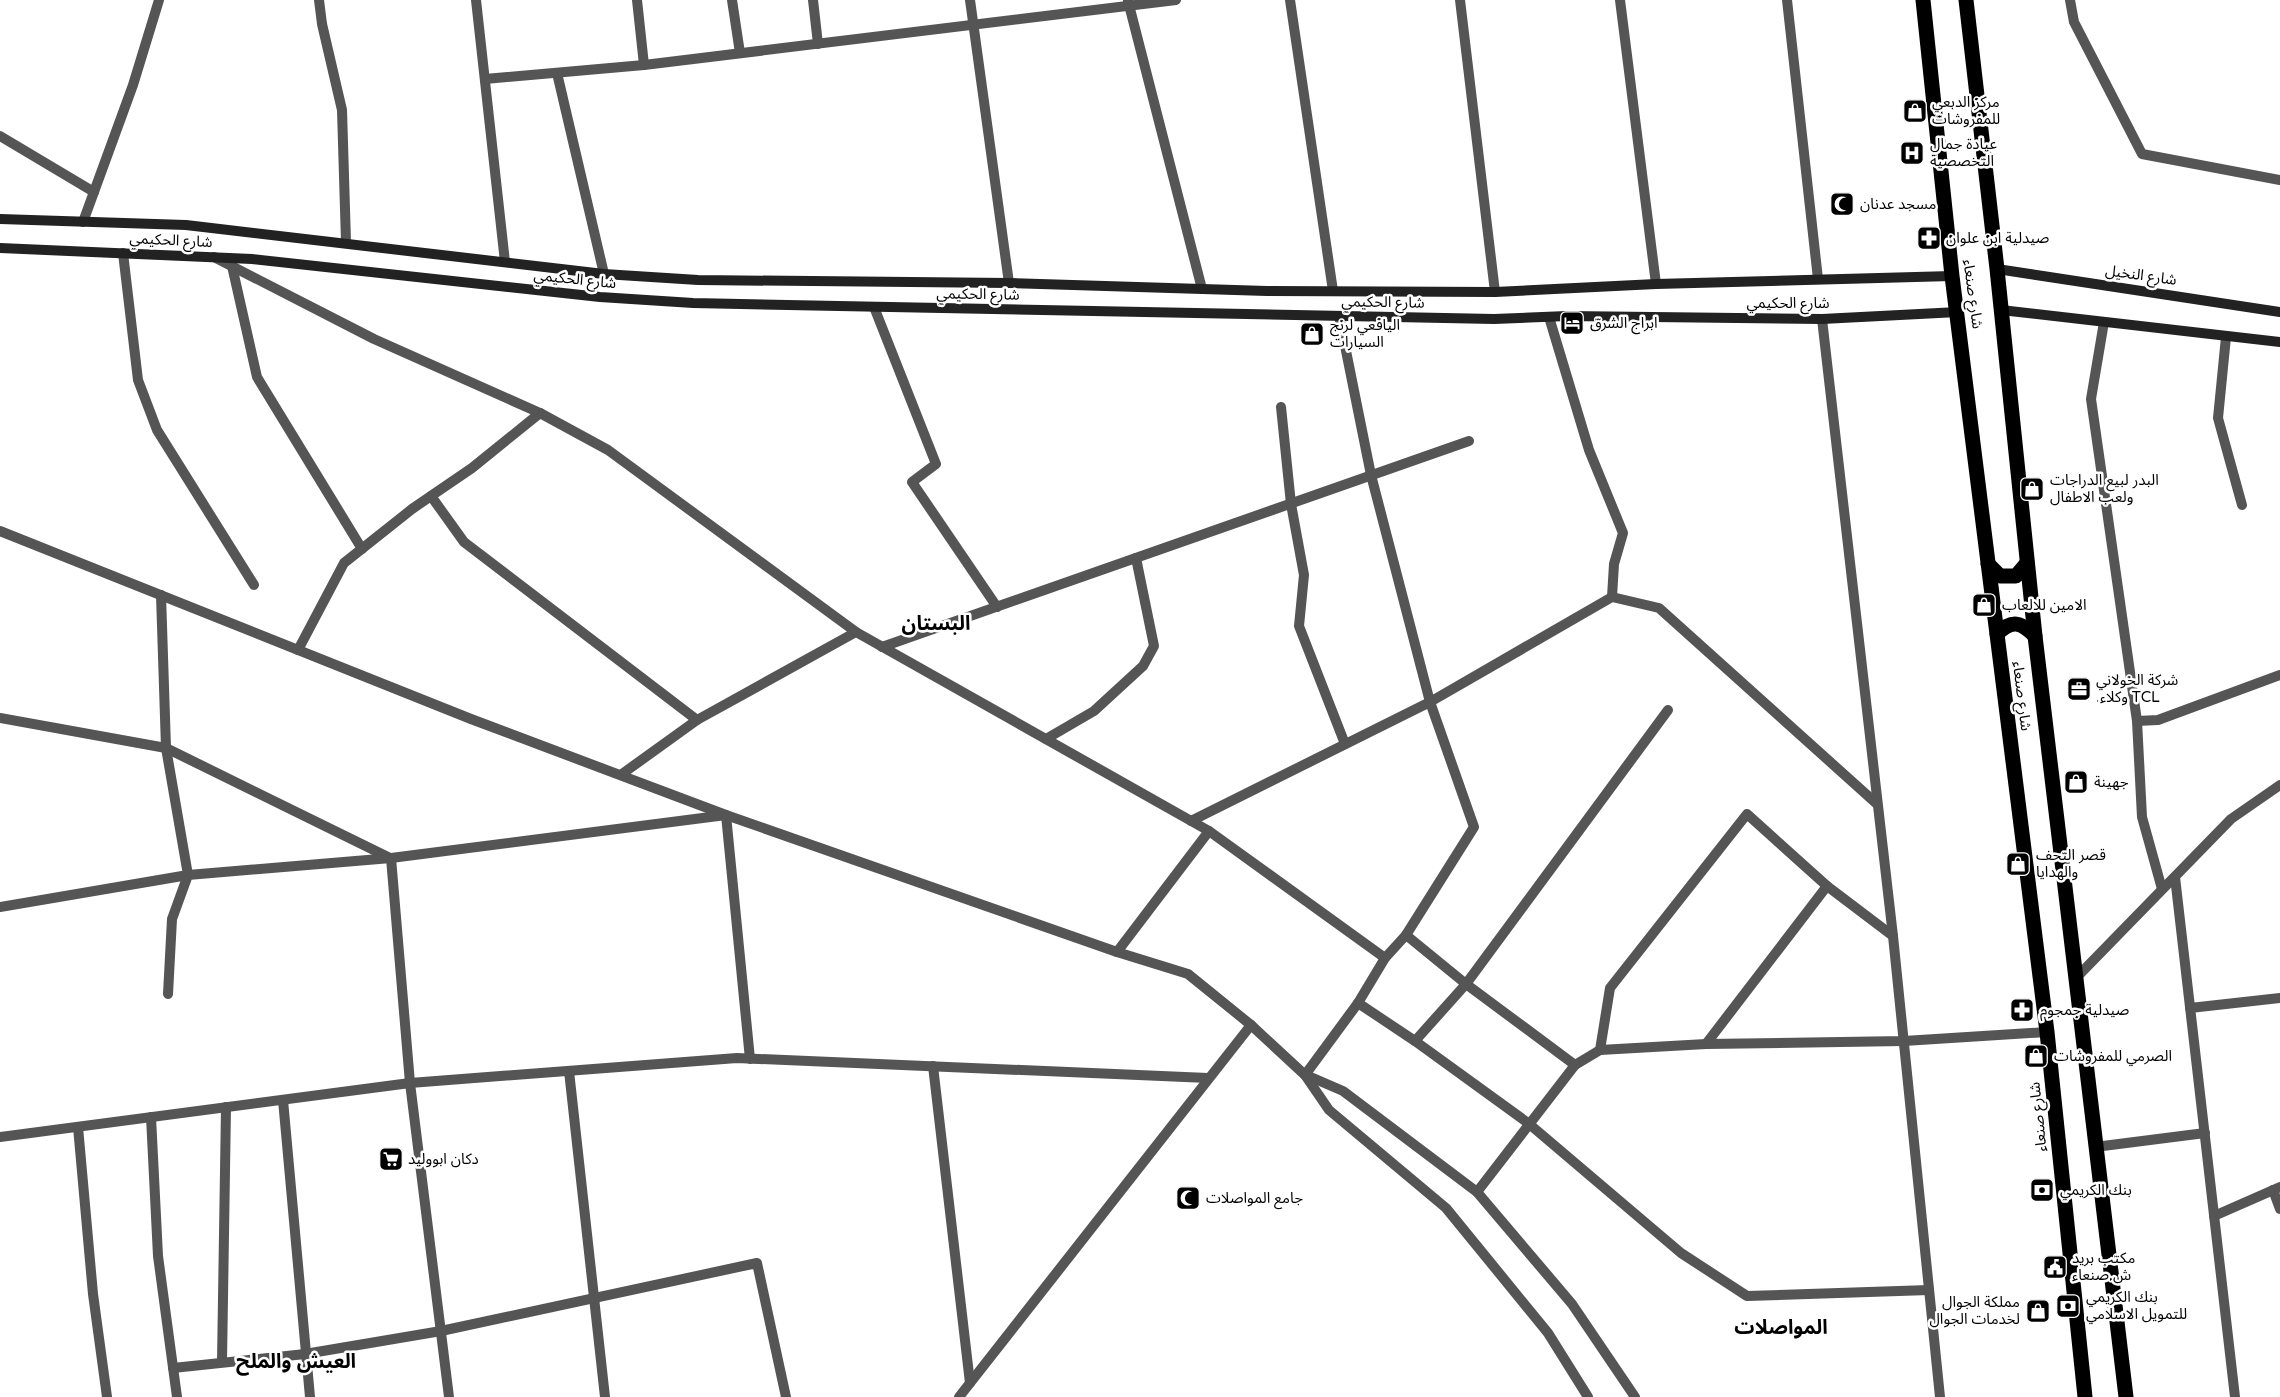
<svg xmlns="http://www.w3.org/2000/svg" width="2280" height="1397" font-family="'Varela Round','Noto Sans Arabic',sans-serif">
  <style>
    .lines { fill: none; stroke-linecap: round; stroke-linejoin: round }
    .street { stroke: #555; stroke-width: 10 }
    .secondary { stroke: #222; stroke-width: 10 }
    .highway { stroke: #000; stroke-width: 15 }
    .labels { text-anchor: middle; stroke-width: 5; stroke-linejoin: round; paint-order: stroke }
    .poi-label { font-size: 15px; fill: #000; stroke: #fff; text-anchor: start }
    .street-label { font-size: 15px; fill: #000; stroke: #fff }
    .district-label { font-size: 20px; font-weight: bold; fill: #000; stroke: #fff }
  </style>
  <rect width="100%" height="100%" fill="#fff"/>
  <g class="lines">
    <g class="street">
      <path d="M319,0L322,24L342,110L346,242"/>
      <path d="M476,0L505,262"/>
      <path d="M732,0L740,53"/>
      <path d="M813,0L818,44"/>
      <path d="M970,0L1009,283"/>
      <path d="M1290,0L1333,291"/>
      <path d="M1460,0L1495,292"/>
      <path d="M1620,0L1656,284"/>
      <path d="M1787,0L1818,279"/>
      <path d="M2070,0L2074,22L2142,154L2280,180"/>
      <path d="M1128,1L1202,289"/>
      <path d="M644,65L1176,0"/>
      <path d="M557,73L604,274"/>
      <path d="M485,79L644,65L637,0"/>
      <path d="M0,136L94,192"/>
      <path d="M83,222L133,85L159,0"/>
      <path d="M123,253L138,380L157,430L254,585"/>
      <path d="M214,257L374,339L540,413L608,450L856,632L697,720L622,774"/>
      <path d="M232,266L257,377L362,549"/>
      <path d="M874,307L936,464L912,482L997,607"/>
      <path d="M1339,316L1371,475L1430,702L1612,597L1659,608L1877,804"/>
      <path d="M1549,317L1589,450L1623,533L1614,564L1612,597"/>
      <path d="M1822,319L1893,936L1940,1397"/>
      <path d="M2104,322L2091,399L2137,721L2142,817L2162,889"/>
      <path d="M2226,337L2218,418L2242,505"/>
      <path d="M1281,407L1291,504L1304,575L1299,626L1345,744"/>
      <path d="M431,496L464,542L697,720"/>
      <path d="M0,531L471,719L726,815L1117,952L1188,974L1251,1025L1305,1075L1329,1110L1446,1208L1548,1333L1588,1397"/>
      <path d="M856,632L1209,831L1117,952"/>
      <path d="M882,647L1469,441"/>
      <path d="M298,650L344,563L412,509L472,468L540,413"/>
      <path d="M0,718L166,748L390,858"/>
      <path d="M2137,721L2158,720L2280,675"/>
      <path d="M1046,739L1094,711L1143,666L1154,646L1136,558"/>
      <path d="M1191,821L1430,702L1474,827L1406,935L1385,958"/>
      <path d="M1209,831L1385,958L1358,1003L1305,1075"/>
      <path d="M391,858L410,1083L449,1397"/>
      <path d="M2175,877L2235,1397"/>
      <path d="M0,907L188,875L166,748L161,595"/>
      <path d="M1406,935L1466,984L1575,1065"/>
      <path d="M2075,979L2231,819L2280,785"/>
      <path d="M168,994L172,919L188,875L391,858L726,815L750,1059"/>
      <path d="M1358,1003L1415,1041L1528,1123L1681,1253L1747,1296L1929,1290"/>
      <path d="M2190,1008L2280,998"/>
      <path d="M1415,1041L1466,984L1668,710"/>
      <path d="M1706,1044L1827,886"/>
      <path d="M1600,1050L1610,988L1747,814L1827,886L1893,936"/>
      <path d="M933,1066L970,1383"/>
      <path d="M569,1071L605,1397"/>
      <path d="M1306,1075L1343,1091L1477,1192L1572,1304L1635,1397"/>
      <path d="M283,1100L310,1397"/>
      <path d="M151,1117L158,1256L177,1397"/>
      <path d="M78,1127L93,1294L107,1397"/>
      <path d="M0,1137L410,1083L737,1058L1208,1078"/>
      <path d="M2095,1147L2205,1133"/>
      <path d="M2273,1190L2280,1209"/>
      <path d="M1477,1192L1575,1065L1600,1050L1706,1044L1904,1041L2047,1032"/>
      <path d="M2214,1216L2280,1187"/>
      <path d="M222,1362L226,1107"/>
      <path d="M173,1368L305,1354L441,1331L757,1263L786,1397"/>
      <path d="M959,1397L1251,1025"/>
    </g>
    <g class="secondary">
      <path d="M0,219L186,225L604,274L698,280L1009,283L1267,291L1495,292L1656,284L1952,276"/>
      <path d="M0,248L252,259L600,297L693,303L1494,319L1567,316L1822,319L1958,312"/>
      <path d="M1997,269L2280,312"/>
      <path d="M2001,310L2280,342"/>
    </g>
    <g class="highway">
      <path d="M1923,0L1952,276L2047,1032L2085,1397"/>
      <path d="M1966,0L1997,269L2035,636L2126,1397"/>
      <path d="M1988,564L2000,576H2016L2027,563"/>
      <path d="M1997,634C2012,619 2021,622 2035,636"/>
    </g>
  </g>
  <defs>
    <g id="shop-square" transform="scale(1.25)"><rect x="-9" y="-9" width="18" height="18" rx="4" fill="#000" stroke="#fff"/><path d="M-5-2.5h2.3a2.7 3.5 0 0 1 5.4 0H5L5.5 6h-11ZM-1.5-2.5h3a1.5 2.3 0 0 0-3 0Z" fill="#fff"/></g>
    <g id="hospital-square" transform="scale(1.25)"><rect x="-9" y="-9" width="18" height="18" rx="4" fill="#000" stroke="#fff"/><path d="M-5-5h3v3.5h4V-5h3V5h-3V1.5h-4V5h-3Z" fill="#fff"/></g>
    <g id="mosque-square" transform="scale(1.25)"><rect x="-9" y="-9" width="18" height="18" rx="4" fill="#000" stroke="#fff"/><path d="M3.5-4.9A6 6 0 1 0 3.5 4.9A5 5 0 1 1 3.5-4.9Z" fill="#fff"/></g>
    <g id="pharmacy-square" transform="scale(1.25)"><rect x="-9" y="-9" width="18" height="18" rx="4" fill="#000" stroke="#fff"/><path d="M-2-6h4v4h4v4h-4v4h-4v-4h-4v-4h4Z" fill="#fff"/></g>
    <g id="hotel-square" transform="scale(1.25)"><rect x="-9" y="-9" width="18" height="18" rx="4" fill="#000" stroke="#fff"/><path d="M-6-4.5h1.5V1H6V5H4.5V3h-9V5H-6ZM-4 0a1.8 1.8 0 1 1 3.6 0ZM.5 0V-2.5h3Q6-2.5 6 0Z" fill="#fff"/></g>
    <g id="office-square" transform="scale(1.25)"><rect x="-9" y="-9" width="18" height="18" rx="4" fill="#000" stroke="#fff"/><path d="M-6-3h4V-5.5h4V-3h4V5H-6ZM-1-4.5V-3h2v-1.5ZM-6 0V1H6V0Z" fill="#fff"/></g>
    <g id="supermarket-square" transform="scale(1.25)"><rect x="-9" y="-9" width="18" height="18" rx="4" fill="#000" stroke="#fff"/><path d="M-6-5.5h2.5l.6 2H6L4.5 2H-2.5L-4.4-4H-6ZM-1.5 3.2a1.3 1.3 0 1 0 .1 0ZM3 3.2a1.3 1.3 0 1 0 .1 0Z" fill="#fff"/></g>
    <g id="bank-square" transform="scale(1.25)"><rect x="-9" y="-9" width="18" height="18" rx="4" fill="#000" stroke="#fff"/><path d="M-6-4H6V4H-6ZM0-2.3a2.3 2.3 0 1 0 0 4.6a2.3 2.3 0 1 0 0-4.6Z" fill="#fff"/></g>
    <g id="civic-square" transform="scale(1.25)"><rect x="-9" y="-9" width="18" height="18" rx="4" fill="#000" stroke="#fff"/><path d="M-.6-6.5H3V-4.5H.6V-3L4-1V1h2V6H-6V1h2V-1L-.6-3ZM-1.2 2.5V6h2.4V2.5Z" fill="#fff"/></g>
  </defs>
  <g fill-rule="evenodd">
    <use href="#shop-square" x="1915" y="111"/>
    <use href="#hospital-square" x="1912" y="153"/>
    <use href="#mosque-square" x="1842" y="204"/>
    <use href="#pharmacy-square" x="1929" y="238"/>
    <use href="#hotel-square" x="1572" y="323"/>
    <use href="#shop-square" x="1312" y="334"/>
    <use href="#shop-square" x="2032" y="489"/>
    <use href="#shop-square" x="1984" y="605"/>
    <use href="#office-square" x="2079" y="689"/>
    <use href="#shop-square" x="2076" y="782"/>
    <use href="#shop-square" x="2018" y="864"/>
    <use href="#pharmacy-square" x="2022" y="1010"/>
    <use href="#shop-square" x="2036" y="1056"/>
    <use href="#supermarket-square" x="391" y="1159"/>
    <use href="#bank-square" x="2042" y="1190"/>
    <use href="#mosque-square" x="1188" y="1198"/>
    <use href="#civic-square" x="2055" y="1267"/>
    <use href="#bank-square" x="2068" y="1306"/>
    <use href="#shop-square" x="2038" y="1311"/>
  </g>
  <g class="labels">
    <g class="poi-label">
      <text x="1932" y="107">مركز الدبعي<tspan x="1932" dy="17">للمفروشات</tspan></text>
      <text x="1930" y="149">عيادة جمال<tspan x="1930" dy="17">التخصصية</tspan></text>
      <text x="1860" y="209">مسجد عدنان</text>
      <text x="1946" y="243">صيدلية ابن علوان</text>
      <text x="1590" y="328">ابراج الشرق</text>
      <text x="1330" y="330">اليافعي لرنج<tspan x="1330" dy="17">السيارات</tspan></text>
      <text x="2050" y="485">البدر لبيع الدراجات<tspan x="2050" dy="17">ولعب الاطفال</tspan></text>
      <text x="2002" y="610">الامين للالعاب</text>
      <text x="2096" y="685">شركة الخولاني<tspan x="2096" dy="17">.وكلاء TCL</tspan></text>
      <text x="2094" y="787">جهينة</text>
      <text x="2036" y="860">قصر التحف<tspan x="2036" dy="17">والهدايا</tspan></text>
      <text x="2040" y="1015">صيدلية جمجوم</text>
      <text x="2054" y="1061">الصرمي للمفروشات</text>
      <text x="408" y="1164">دكان ابووليد</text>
      <text x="2060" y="1195">بنك الكريمي</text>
      <text x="1206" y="1203">جامع المواصلات</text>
      <text x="2072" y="1263">مكتب بريد<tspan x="2072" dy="17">ش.صنعاء</tspan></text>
      <text x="2086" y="1302">بنك الكريمي<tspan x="2086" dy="17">للتمويل الاسلامي</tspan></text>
      <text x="2020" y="1307" text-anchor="end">مملكة الجوال<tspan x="2020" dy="17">لخدمات الجوال</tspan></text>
    </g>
    <g class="street-label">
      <text transform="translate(171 240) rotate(3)" y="5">شارع الحكيمي</text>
      <text transform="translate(2141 275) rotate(8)" y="5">شارع النخيل</text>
      <text transform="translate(575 279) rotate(6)" y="5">شارع الحكيمي</text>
      <text transform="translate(978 294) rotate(1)" y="5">شارع الحكيمي</text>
      <text transform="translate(1973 294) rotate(82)" y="5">شارع صنعاء</text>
      <text transform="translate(1383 302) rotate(1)" y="5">شارع الحكيمي</text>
      <text x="1788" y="308">شارع الحكيمي</text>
      <text transform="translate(2022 696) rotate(83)" y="5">شارع صنعاء</text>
      <text transform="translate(2038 1117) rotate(-96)" y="5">شارع صنعاء</text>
    </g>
    <g class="district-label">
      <text x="936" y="630">البستان</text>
      <text x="1781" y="1334">المواصلات</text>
      <text x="296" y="1368">العيش والملح</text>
    </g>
  </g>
</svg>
